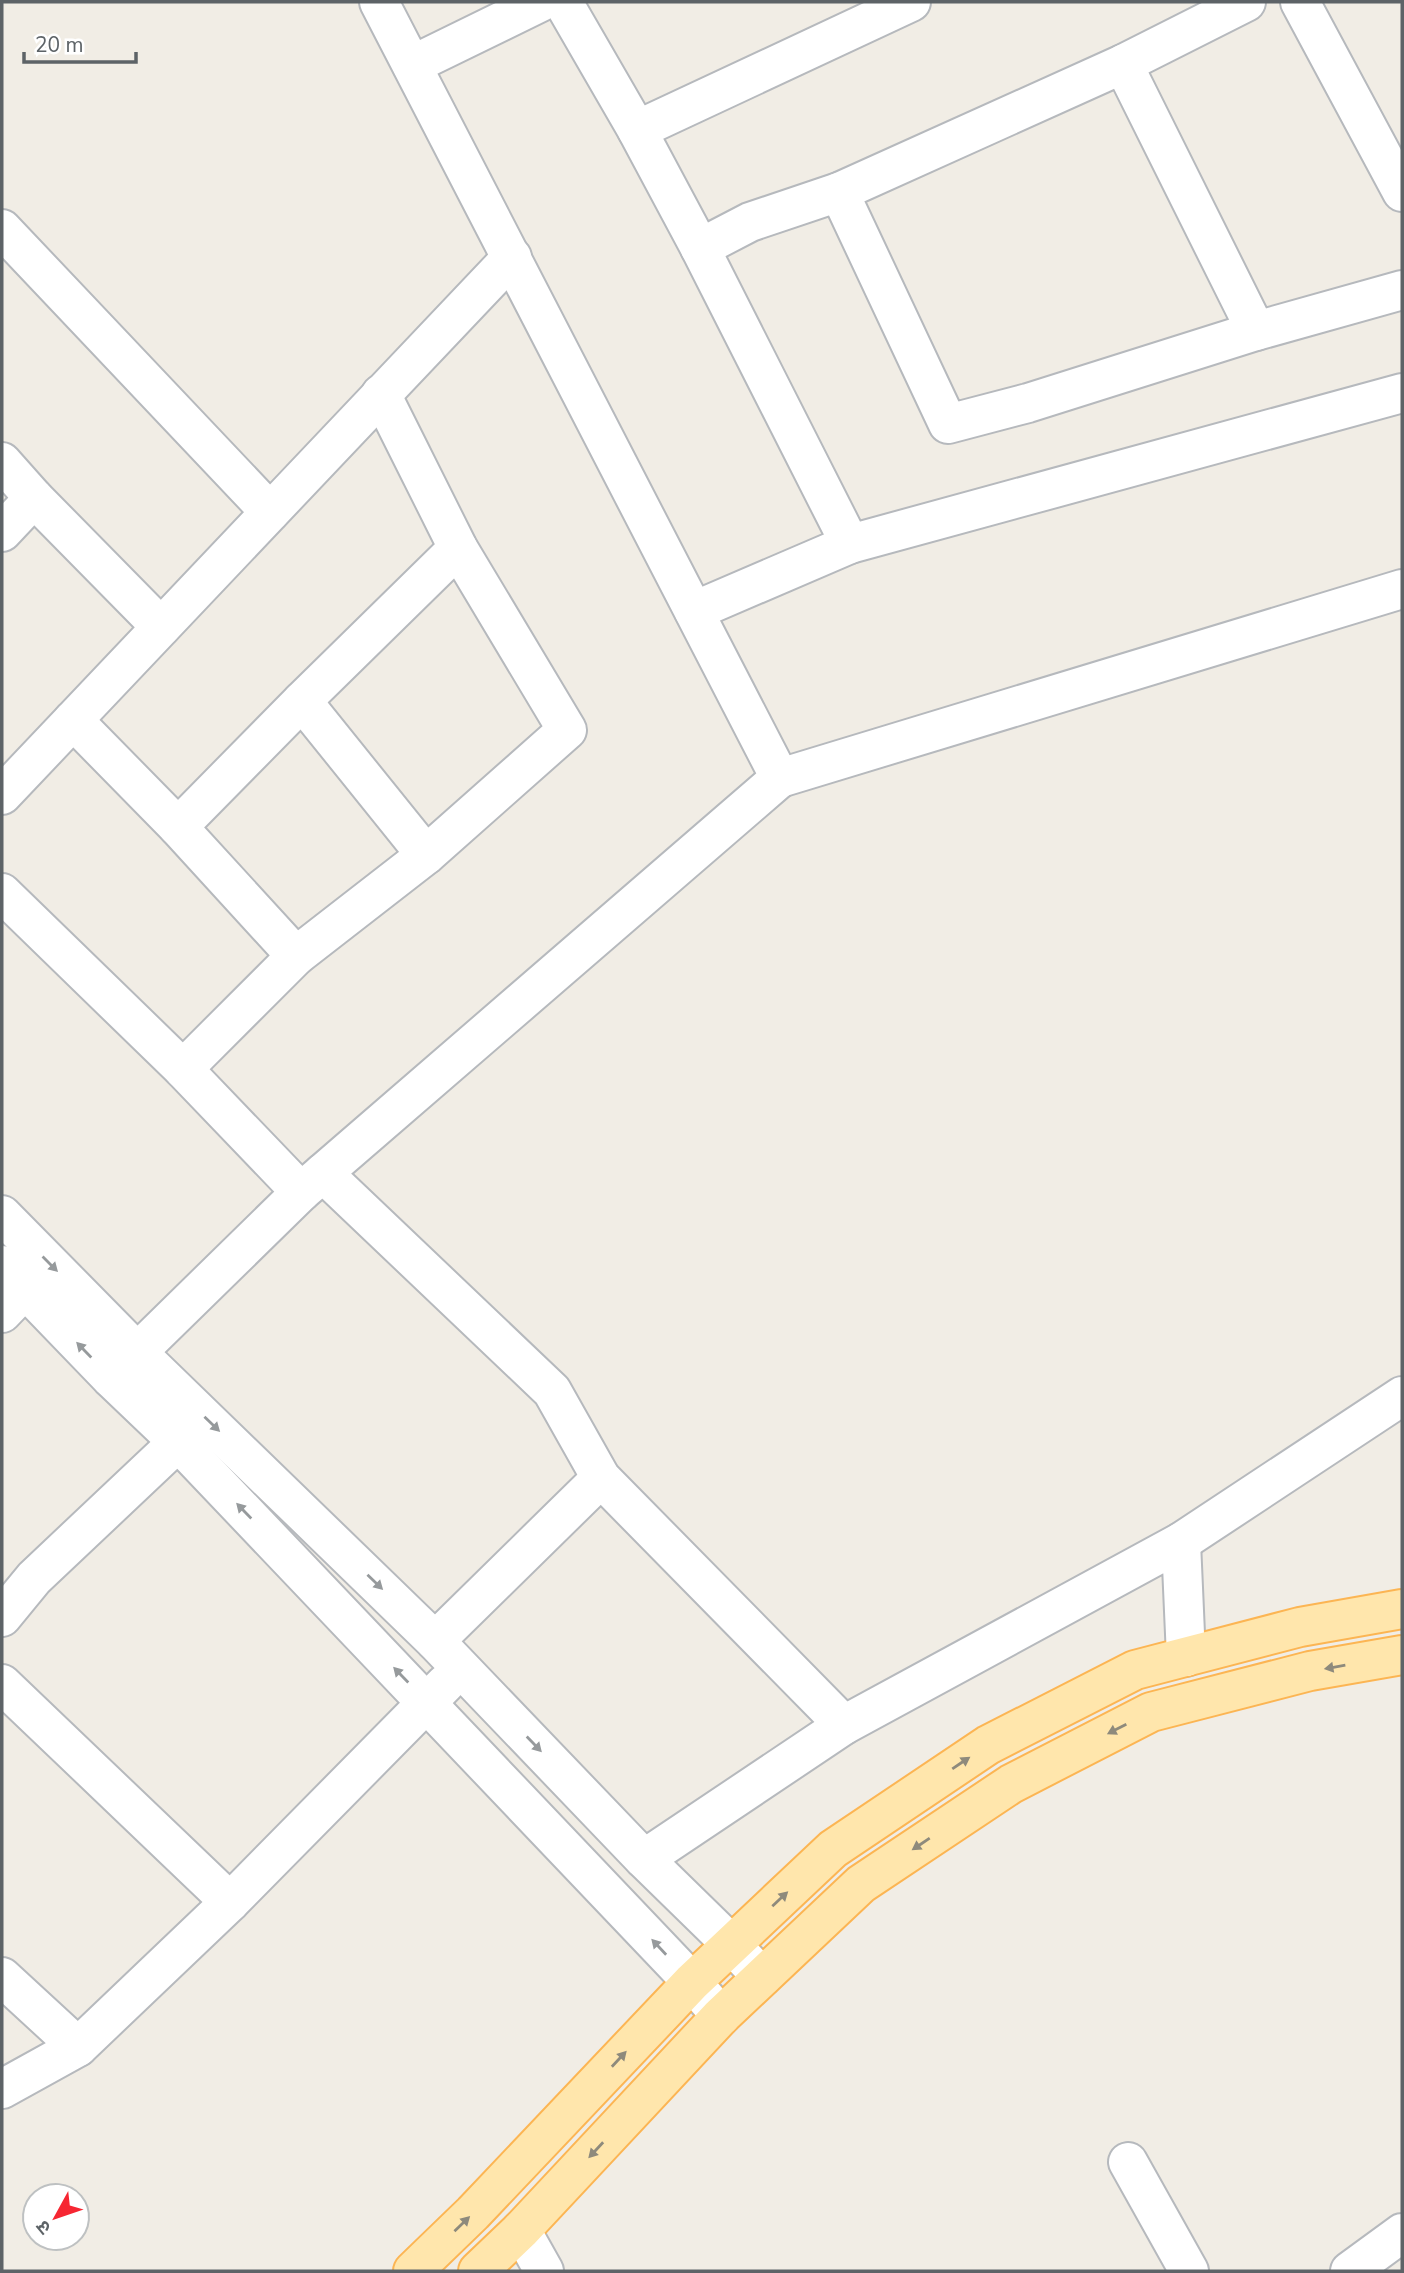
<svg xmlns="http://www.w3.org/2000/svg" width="1404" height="2273" font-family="'Nunito Sans','Noto Sans Devanagari',sans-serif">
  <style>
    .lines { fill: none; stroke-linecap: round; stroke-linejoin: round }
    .minor-casing { stroke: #b6b9bd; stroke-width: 42 }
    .major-casing { stroke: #fcb553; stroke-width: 42 }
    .minor { stroke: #fff; stroke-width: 38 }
    .major { stroke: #ffe6ac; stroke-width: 38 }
    .oneway { fill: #969a9c }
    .oneway2 { fill: #8e8a7c }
  </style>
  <rect width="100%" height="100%" fill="#f1ede5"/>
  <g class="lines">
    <g class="minor-casing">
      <g id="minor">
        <path d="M563,2L637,130L700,248L850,544"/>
        <path d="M1300,2L1402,192"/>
        <path d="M1123,64L1256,331"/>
        <path d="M412,65L541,2"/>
        <path d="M637,130L911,2"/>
        <path d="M839,192L948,424L1028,403L1256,331L1402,290"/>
        <path d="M2,229L270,512"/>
        <path d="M700,248L750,222L839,192L1123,64L1246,2"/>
        <path d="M2,462L34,498L161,627"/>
        <path d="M2,532L34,498"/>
        <path d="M694,611L850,544L1402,393"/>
        <path d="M302,701L426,855"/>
        <path d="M73,720L178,827L296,956"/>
        <path d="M780,778L1402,589"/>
        <path d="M2,795L512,257"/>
        <path d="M178,827L302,701L458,548"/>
        <path d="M2,893L183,1069L301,1192"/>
        <path d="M183,1069L296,956L426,855L567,730L458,548L381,394"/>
        <path d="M323,1173L552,1391L601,1478L844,1725"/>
        <path d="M2,1215L138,1353L435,1641L644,1859L731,1944L762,1977"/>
        <path d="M2,1265L111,1378L178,1442L692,1982L721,2016"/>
        <path d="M2,1313L25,1289"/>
        <path d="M111,1378L301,1192L780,778L379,2"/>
        <path d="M1181,1542L1402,1396"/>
        <path d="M2,1617L34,1578L178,1442"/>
        <path d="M435,1641L601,1478"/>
        <path d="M2,1684L230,1902"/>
        <path d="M644,1859L844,1725L1181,1542L1186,1657"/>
        <path d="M2,1977L78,2047"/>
        <path d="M2,2089L78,2047L230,1902L445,1684"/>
        <path d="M1128,2162L1189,2271"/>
        <path d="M521,2230L544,2271"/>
        <path d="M1350,2271L1402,2233"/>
      </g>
    </g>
    <g class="major-casing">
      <g id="major">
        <path d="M413,2271L473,2213L692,1982L833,1849L988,1745L1135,1670L1300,1627L1402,1609"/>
        <path d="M478,2271L521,2230L721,2016L861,1884L1011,1784L1151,1712L1310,1671L1402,1655"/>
      </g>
    </g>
    <use href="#minor" class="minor"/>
    <use href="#major" class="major"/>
  </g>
  <defs><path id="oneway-solid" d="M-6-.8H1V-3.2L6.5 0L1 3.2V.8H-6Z" transform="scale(1.75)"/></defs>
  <g class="oneway">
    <use href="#oneway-solid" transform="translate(50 1264) rotate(45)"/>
    <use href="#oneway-solid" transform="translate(84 1350) rotate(-134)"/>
    <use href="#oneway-solid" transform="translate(212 1424) rotate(44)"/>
    <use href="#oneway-solid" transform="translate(244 1511) rotate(-134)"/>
    <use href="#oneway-solid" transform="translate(375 1582) rotate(44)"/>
    <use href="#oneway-solid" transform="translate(401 1675) rotate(-134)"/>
    <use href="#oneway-solid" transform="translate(534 1744) rotate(46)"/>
    <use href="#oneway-solid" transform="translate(659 1947) rotate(-133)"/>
  </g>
  <g class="oneway2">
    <use href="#oneway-solid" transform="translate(1335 1667) rotate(170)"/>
    <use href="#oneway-solid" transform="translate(1117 1729) rotate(153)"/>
    <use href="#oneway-solid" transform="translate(961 1763) rotate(-34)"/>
    <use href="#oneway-solid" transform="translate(921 1844) rotate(146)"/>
    <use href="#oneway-solid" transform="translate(780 1899) rotate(-43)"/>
    <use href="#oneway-solid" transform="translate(619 2059) rotate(-47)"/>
    <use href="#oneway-solid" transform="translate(596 2150) rotate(133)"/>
    <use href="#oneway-solid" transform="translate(462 2224) rotate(-44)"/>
  </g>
  <rect width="1404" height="2273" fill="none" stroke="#5d6367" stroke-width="7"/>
  <g transform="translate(56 2217) rotate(230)"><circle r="33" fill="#ffffff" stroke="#bec1c2" stroke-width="2"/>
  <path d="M0-5L12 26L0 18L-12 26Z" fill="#f62632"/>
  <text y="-10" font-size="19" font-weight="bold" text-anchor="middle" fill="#5d6367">उ</text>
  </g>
  <path d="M24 52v10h112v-10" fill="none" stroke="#5d6367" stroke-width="3.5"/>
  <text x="35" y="52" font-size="21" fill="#5d6367" stroke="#ffffff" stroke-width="5" paint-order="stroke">20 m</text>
</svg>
